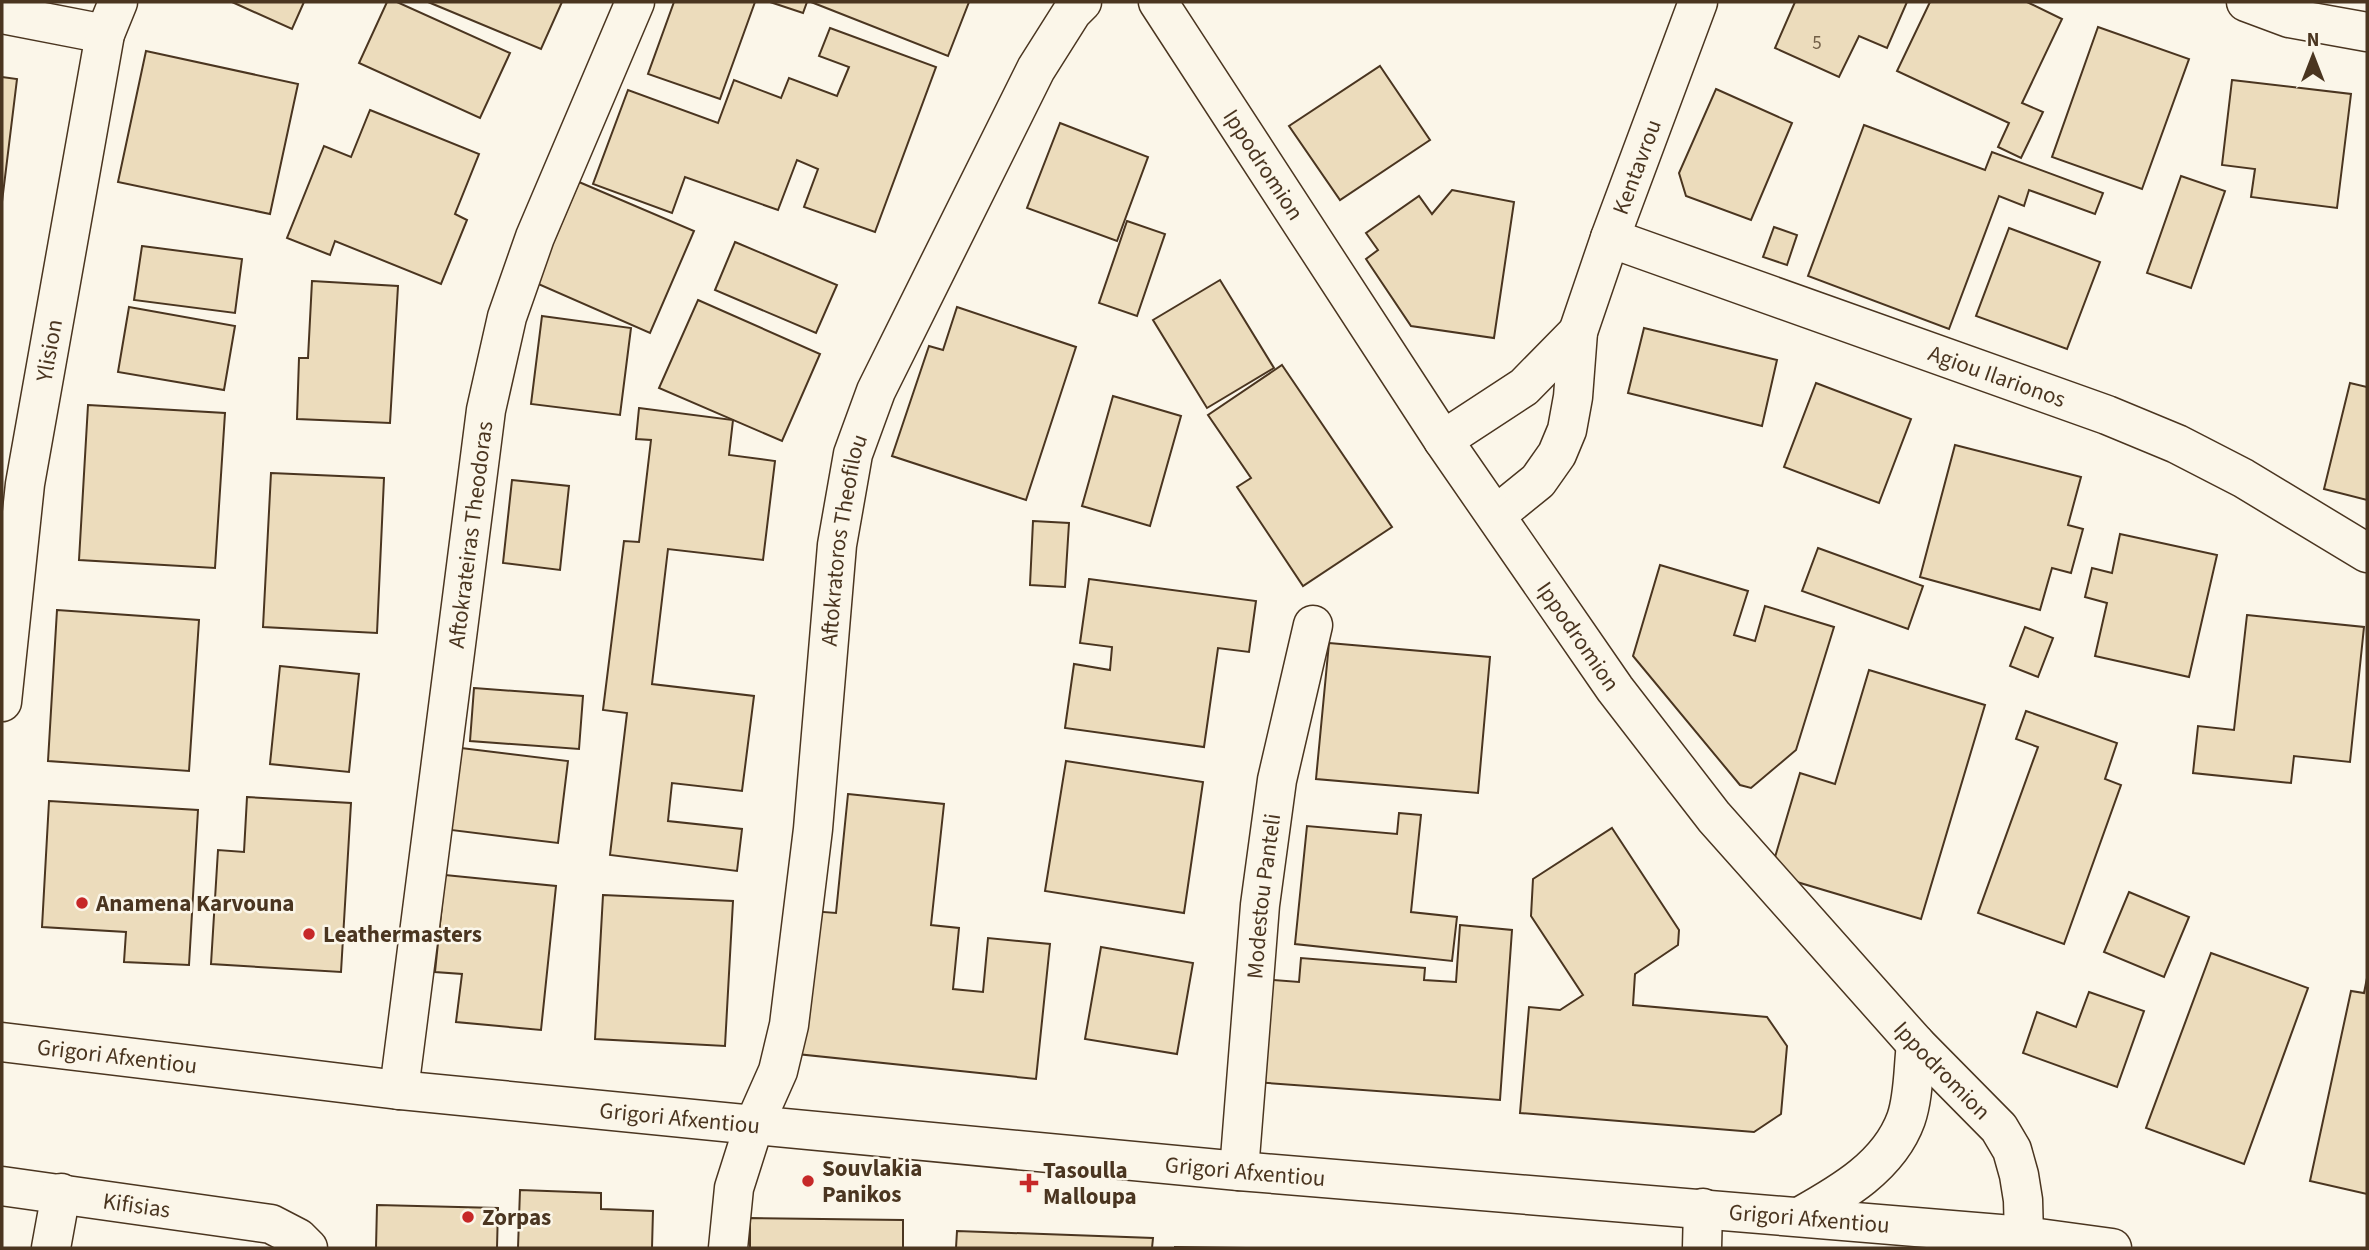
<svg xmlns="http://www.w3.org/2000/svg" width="2369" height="1250" font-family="'Source Sans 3',sans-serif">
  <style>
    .building { fill: #ecdcbc; stroke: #4a3520; stroke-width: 2 }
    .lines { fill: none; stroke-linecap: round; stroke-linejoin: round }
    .street-casing { stroke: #4a3520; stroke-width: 41 }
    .secondary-casing { stroke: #4a3520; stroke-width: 41 }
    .primary-casing { stroke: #4a3520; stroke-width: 41 }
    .street { stroke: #fbf6e9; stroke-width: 38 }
    .secondary { stroke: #fbf6e9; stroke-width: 38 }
    .primary { stroke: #fbf6e9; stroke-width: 38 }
    .poi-dot { fill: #c62828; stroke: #fbf6e9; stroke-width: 2.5 }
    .labels { text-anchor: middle; stroke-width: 5; stroke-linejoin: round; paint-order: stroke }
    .number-label { font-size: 19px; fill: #725f47 }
    .street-label { font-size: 23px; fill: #4a3520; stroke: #fbf6e9 }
    .poi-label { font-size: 23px; font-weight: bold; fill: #4a3520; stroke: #fbf6e9; text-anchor: start }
  </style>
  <rect width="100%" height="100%" fill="#fbf6e9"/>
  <g class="building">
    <path d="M232,2H304L292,29Z"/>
    <path d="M387,2H397L510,53L480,118L359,63Z"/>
    <path d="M428,2H562L541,49Z"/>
    <path d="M674,2H755L720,99L648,74Z"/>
    <path d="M770,2H807L803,13Z"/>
    <path d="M811,2H969L948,56Z"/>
    <path d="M1795,2H1907L1887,48L1859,36L1839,77L1775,48Z"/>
    <path d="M1930,2H2027L2062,19L2022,103L2043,112L2021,158L1998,147L2009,123L1897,71Z"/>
    <path d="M2098,27L2189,59L2142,189L2052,157Z"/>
    <path d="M830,28L936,67L875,232L804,207L818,169L797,160L778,210L685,177L672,213L593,184L628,90L718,123L734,80L781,98L789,78L837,96L849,67L819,56Z"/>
    <path d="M146,51L298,84L270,214L118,182Z"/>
    <path d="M1380,66L1430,140L1340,200L1289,126Z"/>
    <path d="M2,77L17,79L2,202Z"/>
    <path d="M2232,80L2351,94L2337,208L2251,197L2255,169L2222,165Z"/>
    <path d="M1716,89L1792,123L1751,220L1686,196L1679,173Z"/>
    <path d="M370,110L479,154L455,214L467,220L441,284L335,241L330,255L287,238L324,146L351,157Z"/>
    <path d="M1060,123L1148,157L1117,241L1027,208Z"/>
    <path d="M1864,125L1985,170L1992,152L2103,193L2095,214L2029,190L2024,206L1999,196L1949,329L1808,276Z"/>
    <path d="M2181,176L2225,191L2191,288L2147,273Z"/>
    <path d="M579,182L694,231L650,333L536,283Z"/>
    <path d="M1452,190L1514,202L1494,338L1411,326L1366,259L1378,250L1366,233L1419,196L1432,214Z"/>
    <path d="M1127,221L1165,234L1137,316L1099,303Z"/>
    <path d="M1774,227L1797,235L1787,265L1763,257Z"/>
    <path d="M2009,228L2100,262L2067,349L1976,316Z"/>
    <path d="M735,242L837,285L816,333L715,290Z"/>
    <path d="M142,246L242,259L235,313L134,300Z"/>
    <path d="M1220,280L1274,368L1207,408L1153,320Z"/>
    <path d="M312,281L398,286L390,423L297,419L299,358H308Z"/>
    <path d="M698,300L820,354L782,441L659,388Z"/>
    <path d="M129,307L235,326L224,390L118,372Z"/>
    <path d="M957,307L1076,347L1026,500L892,456L929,346L943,350Z"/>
    <path d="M542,316L631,328L620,415L531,404Z"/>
    <path d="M1644,328L1777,360L1762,426L1628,393Z"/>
    <path d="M1282,365L1392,527L1303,586L1237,487L1251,478L1208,415Z"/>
    <path d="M1816,383L1911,419L1879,503L1784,467Z"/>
    <path d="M2350,383L2367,387V500L2324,489Z"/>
    <path d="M1113,396L1181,416L1150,526L1082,506Z"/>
    <path d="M88,405L225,413L215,568L79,560Z"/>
    <path d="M639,408L733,420L729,455L775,461L763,560L668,549L652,684L754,696L742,791L672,783L668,821L742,829L737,871L610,855L627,713L603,710L624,541L639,542L651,440L636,439Z"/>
    <path d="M1955,445L2081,477L2068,525L2083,529L2071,573L2052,568L2040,610L1920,577Z"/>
    <path d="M271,473L384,478L377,633L263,627Z"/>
    <path d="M512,480L569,486L560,570L503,563Z"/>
    <path d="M1033,521L1069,523L1065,587L1030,585Z"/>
    <path d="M2120,534L2217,555L2189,677L2095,656L2107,603L2085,597L2092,568L2112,573Z"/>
    <path d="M1818,548L1923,586L1908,629L1802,591Z"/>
    <path d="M1660,565L1748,591L1734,635L1755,641L1765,606L1834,627L1796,750L1751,788L1740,785L1633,656Z"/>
    <path d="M1089,579L1256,601L1249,652L1218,648L1204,747L1065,728L1074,664L1110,670L1112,647L1080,643Z"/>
    <path d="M57,610L199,620L189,771L48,761Z"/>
    <path d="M2247,615L2364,627L2350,762L2294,756L2291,783L2193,773L2198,726L2234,730Z"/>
    <path d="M2025,627L2053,638L2038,677L2010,666Z"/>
    <path d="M1329,643L1490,657L1478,793L1316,779Z"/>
    <path d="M280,666L359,674L349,772L270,764Z"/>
    <path d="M1869,670L1985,705L1921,919L1770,874L1800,773L1835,784Z"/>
    <path d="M474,688L583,696L579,749L470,741Z"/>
    <path d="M2026,711L2117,743L2105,779L2121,785L2064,944L1978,913L2038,747L2016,739Z"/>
    <path d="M461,748L568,761L558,843L451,830Z"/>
    <path d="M1066,761L1203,782L1184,913L1045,891Z"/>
    <path d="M848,794L944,804L931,925L959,928L953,989L983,992L988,938L1050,944L1036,1079L797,1054L811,911L836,913Z"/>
    <path d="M247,797L351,803L341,972L211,964L218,850L244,852Z"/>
    <path d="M49,801L198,810L189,965L124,962L126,932L42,927Z"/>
    <path d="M1399,813L1421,815L1411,912L1457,917L1452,961L1295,944L1307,826L1397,834Z"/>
    <path d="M1612,828L1679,930L1678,945L1635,974L1633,1005L1767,1017L1787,1046L1781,1114L1754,1132L1520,1113L1529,1007L1560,1010L1583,995L1531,916L1533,879Z"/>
    <path d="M445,875L556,886L541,1030L456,1022L462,974L435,972Z"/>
    <path d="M2129,892L2189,917L2164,977L2104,952Z"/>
    <path d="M603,895L733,901L725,1046L595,1039Z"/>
    <path d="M1460,925L1512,930L1500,1100L1254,1082L1261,979L1299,982L1301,958L1425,968L1424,980L1456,982Z"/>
    <path d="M1101,947L1193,963L1177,1054L1085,1039Z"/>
    <path d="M2211,953L2308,988L2244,1164L2146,1128Z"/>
    <path d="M2367,978V1194L2310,1181L2351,991L2364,993Z"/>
    <path d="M2089,992L2144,1011L2117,1087L2023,1053L2037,1012L2076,1027Z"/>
    <path d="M520,1190L601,1193V1209L653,1211L652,1248H518Z"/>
    <path d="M377,1205L498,1208L497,1248H376Z"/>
    <path d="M750,1218L903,1220V1248H750Z"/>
    <path d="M957,1231L1153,1238L1152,1248H956Z"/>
    <path d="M1175,1247L1246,1248H1175Z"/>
  </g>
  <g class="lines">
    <g class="street-casing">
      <g id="street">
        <path d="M2246,2L2289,18L2367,32"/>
        <path d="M2,14L105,34"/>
        <path id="s1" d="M1610,238L2107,415L2177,444L2243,478L2367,553"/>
        <path d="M1443,440L1524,387L1578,332"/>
        <path id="s2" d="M1496,515L1538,481L1557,454L1567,430L1573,397L1578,332L1610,238L1698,2"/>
        <path id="s3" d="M2,702L25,484L105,34L118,2"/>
        <path id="s4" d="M399,1090L486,410L507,317L535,237L635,2"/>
        <path id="s5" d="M1239,1171L1260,905L1277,780L1313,625"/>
        <path id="s6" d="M2,1186L271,1224L298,1238L308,1248"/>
        <path d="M51,1248L61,1193"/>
        <path id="s7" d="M728,1248L734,1188L754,1125L778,1071L789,1025L813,829L837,545L853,454L876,391L1036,69L1072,12L1082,2"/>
        <path d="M1702,1248L1703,1208"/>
      </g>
    </g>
    <g class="secondary-casing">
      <g id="secondary">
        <path id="s8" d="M1158,2L1443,440L1615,689L1714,817L1916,1044L1999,1128L2012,1150L2019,1175L2023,1200L2024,1236"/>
      </g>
    </g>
    <g class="primary-casing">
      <g id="primary">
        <path id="s9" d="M2,1042L399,1090L754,1125L1239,1171L2024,1236L2112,1248"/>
        <path d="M1801,1216C1842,1193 1889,1166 1906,1119C1914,1096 1913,1068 1916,1044"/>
      </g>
    </g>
    <use href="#street" class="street"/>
    <use href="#secondary" class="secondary"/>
    <use href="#primary" class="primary"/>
  </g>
  <g class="poi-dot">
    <circle cx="82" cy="903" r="7"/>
    <circle cx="309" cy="934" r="7"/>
    <circle cx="808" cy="1181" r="7"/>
    <path d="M1025.5 1172.5h7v7h7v7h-7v7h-7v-7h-7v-7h7z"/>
    <circle cx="468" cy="1217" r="7"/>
  </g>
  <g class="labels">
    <g class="number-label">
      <text x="1817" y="49">5</text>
    </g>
    <g class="street-label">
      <text dy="8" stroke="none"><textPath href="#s8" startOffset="194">Ippodromion</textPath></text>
      <text dy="8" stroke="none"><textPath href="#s2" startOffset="387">Kentavrou</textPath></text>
      <text dy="8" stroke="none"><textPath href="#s3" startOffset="355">Ylision</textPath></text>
      <text dy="8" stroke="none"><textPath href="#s1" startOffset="411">Agiou Ilarionos</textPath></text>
      <text dy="8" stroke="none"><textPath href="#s4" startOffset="560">Aftokrateiras Theodoras</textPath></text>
      <text dy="8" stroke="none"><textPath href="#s7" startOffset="721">Aftokratoros Theofilou</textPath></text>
      <text dy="8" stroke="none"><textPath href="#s8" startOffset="761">Ippodromion</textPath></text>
      <text dy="8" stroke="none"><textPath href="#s5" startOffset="276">Modestou Panteli</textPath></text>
      <text dy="8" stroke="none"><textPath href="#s9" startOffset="116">Grigori Afxentiou</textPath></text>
      <text dy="8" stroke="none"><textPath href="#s8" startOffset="1328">Ippodromion</textPath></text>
      <text dy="8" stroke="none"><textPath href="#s9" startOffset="682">Grigori Afxentiou</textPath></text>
      <text dy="8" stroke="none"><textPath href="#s9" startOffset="1250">Grigori Afxentiou</textPath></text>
      <text dy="8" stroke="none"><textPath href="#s6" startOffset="136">Kifisias</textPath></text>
      <text dy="8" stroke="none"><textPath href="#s9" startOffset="1816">Grigori Afxentiou</textPath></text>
    </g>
    <g class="poi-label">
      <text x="96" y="911">Anamena Karvouna</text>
      <text x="323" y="942">Leathermasters</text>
      <text x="822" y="1176">Souvlakia<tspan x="822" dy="26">Panikos</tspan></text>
      <text x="1043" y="1178">Tasoulla<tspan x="1043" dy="26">Malloupa</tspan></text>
      <text x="482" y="1225">Zorpas</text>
    </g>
  </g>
  <rect width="2369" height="1250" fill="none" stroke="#4a3520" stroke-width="7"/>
  <g transform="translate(2313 56)" stroke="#fbf6e9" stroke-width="5" paint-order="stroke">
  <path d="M0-5L12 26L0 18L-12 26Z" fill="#4a3520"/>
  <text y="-10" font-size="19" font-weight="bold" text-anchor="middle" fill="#4a3520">N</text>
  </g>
</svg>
